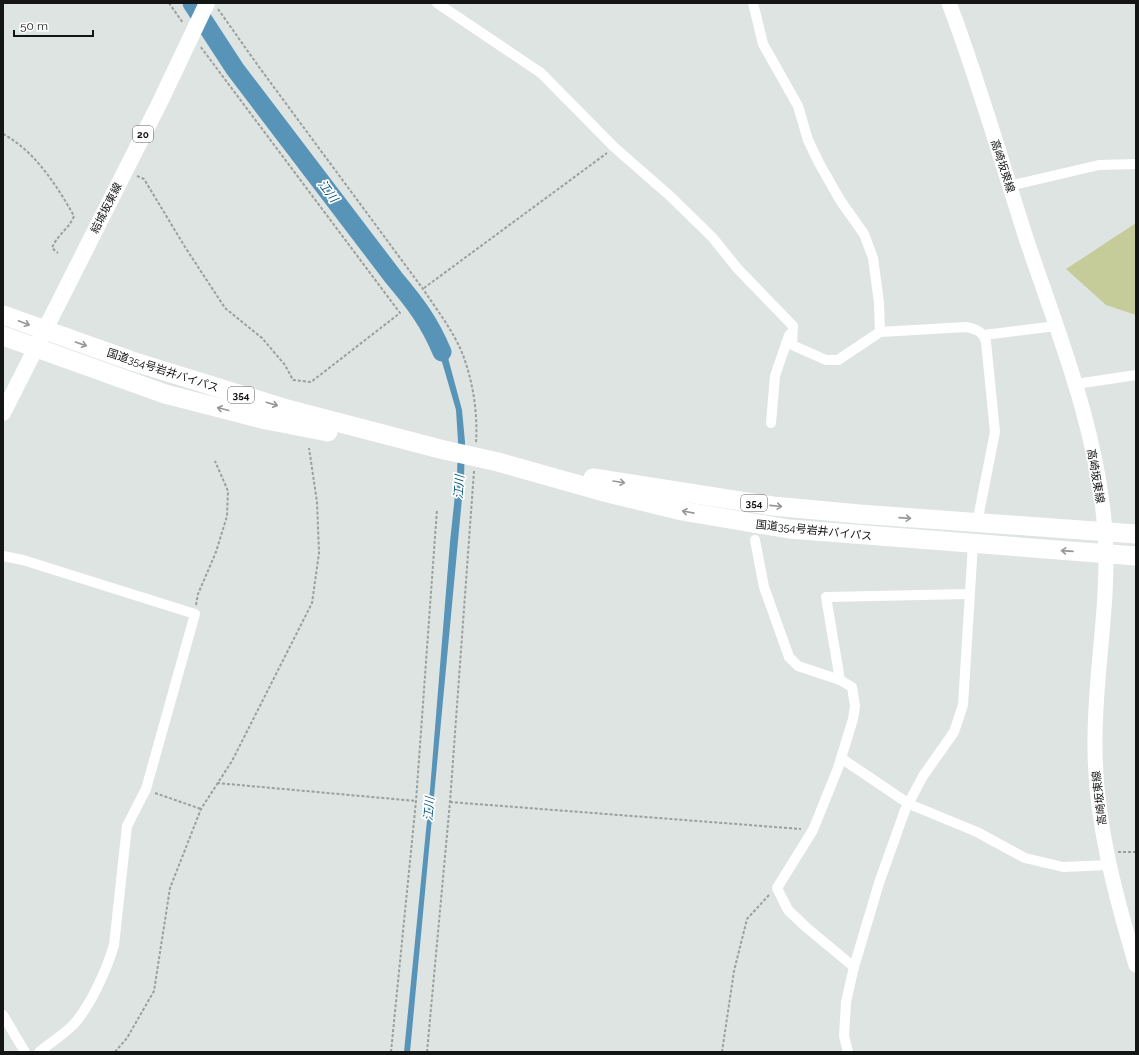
<svg xmlns="http://www.w3.org/2000/svg" width="1139" height="1055" font-family="Raleway,'Noto Sans JP',sans-serif">
  <style>
    .green { fill: #c6cc99 }
    .water { fill: #5794b7 }
    .lines { fill: none; stroke-linecap: round; stroke-linejoin: round }
    .river { stroke: #5794b7; stroke-width: 19 }
    .path { stroke: #9b9f9e; stroke-width: 2; stroke-dasharray: 3 2; stroke-linecap: butt }
    .street { stroke: #fff; stroke-width: 10 }
    .secondary { stroke: #fff; stroke-width: 15 }
    .primary { stroke: #fff; stroke-width: 16 }
    .highway { stroke: #fff; stroke-width: 19 }
    .oneway { stroke: #959696 }
    .labels { text-anchor: middle; stroke-width: 3.5; stroke-linejoin: round; paint-order: stroke }
    .shield { fill: #fff; stroke: #5a5c5b; stroke-width: 1 }
    .shield-label { font-size: 10px; font-weight: bold; fill: #141615 }
    .street-label { font-size: 11px; fill: #141615; stroke: #fff }
    .water-label { font-size: 12px; font-style: italic; fill: #0e5b80; stroke: #fff }
  </style>
  <rect width="100%" height="100%" fill="#dee4e2"/>
  <path class="green" d="M1136,223V315L1106,305L1066,269Z"/>
  <path class="water" d="M436,327L447,354L462,410L465,442L464,477L410,1052H404L430,790L450,542L457,476L458,441L456,410L440,355L429,329Z"/>
  <g class="lines">
    <path class="river" d="M192,3L235,69L394,278C415,303 429,321 442,352"/>
    <g class="path">
      <path d="M169,3L183,23"/>
      <path d="M218,9L259,67L423,289C437,310 454,332 463,355C473,382 478,414 476,443"/>
      <path d="M3,134C35,151 57,186 74,216C69,229 57,235 52,248L58,253"/>
      <path d="M137,176L144,179L185,247L225,308L262,338L285,365L293,380L311,382L400,313L200,46"/>
      <path d="M424,288L607,153"/>
      <path d="M196,605L198,594L216,552L227,516L228,491L215,461"/>
      <path d="M217,783L416,801"/>
      <path d="M155,793L201,809"/>
      <path d="M450,802L801,829"/>
      <path d="M1118,852H1136"/>
      <path d="M115,1052L127,1038L154,991L170,888L201,809L232,761L312,603L319,553L317,502L309,448"/>
      <path d="M391,1052L416,801L437,509"/>
      <path d="M427,1052L450,802L474,471"/>
      <path d="M722,1052L734,971L747,919L769,895"/>
    </g>
    <g class="street">
      <path d="M437,3L541,73L614,147L670,196L712,237L738,269L793,326L792,345L826,360H838L880,332L966,327C977,329 983,332 986,342L995,432L977,523"/>
      <path d="M753,3L763,44L798,106L808,140L819,163L840,200L864,234L873,258L879,303L880,332"/>
      <path d="M1009,186L1099,165L1136,164"/>
      <path d="M984,335L1056,326"/>
      <path d="M1076,384L1136,375"/>
      <path d="M771,423L775,376L789,335"/>
      <path d="M755,540L764,587L789,657L798,666L840,680L852,687L855,706L853,719L838,768L813,830L777,888L788,910L807,928L854,967"/>
      <path d="M3,556L23,560L195,614L146,789L127,826L114,945C107,969 90,1007 73,1025C63,1035 50,1043 39,1052"/>
      <path d="M840,680L826,597L969,594"/>
      <path d="M841,758L909,804L977,832L1025,858L1063,867L1109,865"/>
      <path d="M3,1015L25,1052"/>
      <path d="M848,1052L844,1036L846,1002L854,967L879,883L905,810L923,776L954,732L963,705L973,544"/>
    </g>
    <path class="secondary" d="M949,3C979,82 1002,164 1028,244C1060,338 1098,432 1105,532C1110,604 1094,674 1095,746C1095,821 1115,894 1136,965"/>
    <path class="primary" d="M3,413L159,104L207,3"/>
    <g class="highway">
      <path d="M3,315L132,361L287,409L440,449L498,462L608,493L682,511L789,529L1136,556"/>
      <path d="M3,336L165,394L266,420L328,432"/>
      <path d="M593,478L773,506L859,514L1136,534"/>
    </g>
  </g>
  <defs><path id="oneway-shaft" d="M-6 0H5M1.5-3L5.5 0L1.5 3" fill="none" stroke-width="1.6" stroke-linecap="round" stroke-linejoin="round"/></defs>
  <g class="oneway">
    <use href="#oneway-shaft" transform="translate(24 323) rotate(21)"/>
    <use href="#oneway-shaft" transform="translate(81 344) rotate(19)"/>
    <use href="#oneway-shaft" transform="translate(272 404) rotate(16)"/>
    <use href="#oneway-shaft" transform="translate(223 409) rotate(-166)"/>
    <use href="#oneway-shaft" transform="translate(619 482) rotate(9)"/>
    <use href="#oneway-shaft" transform="translate(776 506) rotate(6)"/>
    <use href="#oneway-shaft" transform="translate(688 512) rotate(-169)"/>
    <use href="#oneway-shaft" transform="translate(905 518) rotate(4)"/>
    <use href="#oneway-shaft" transform="translate(1067 551) rotate(-176)"/>
  </g>
  <g class="labels">
    <g class="shield">
      <rect x="133" y="126" width="20" height="16" rx="3"/>
      <rect x="228" y="387" width="26" height="16" rx="3"/>
      <rect x="741" y="495" width="26" height="16" rx="3"/>
    </g>
    <g class="shield-label">
      <text x="143" y="138">20</text>
      <text x="241" y="399">354</text>
      <text x="754" y="507">354</text>
    </g>
    <g class="street-label">
      <text transform="translate(1003 166) rotate(72)" y="4">高崎坂東線</text>
      <text transform="translate(106 208) rotate(-63)" y="4">結城坂東線</text>
      <text transform="translate(163 370) rotate(18)" y="4">国道354号岩井バイパス</text>
      <text transform="translate(1096 476) rotate(80)" y="4">高崎坂東線</text>
      <text transform="translate(814 530) rotate(6)" y="4">国道354号岩井バイパス</text>
      <text transform="translate(1099 798) rotate(-97)" y="4">高崎坂東線</text>
    </g>
    <g class="water-label">
      <text transform="translate(328 191) rotate(53)" y="4">江川</text>
      <text transform="translate(459 487) rotate(-86)" y="4">江川</text>
      <text transform="translate(429 809) rotate(-85)" y="4">江川</text>
    </g>
  </g>
  <rect width="1139" height="1055" fill="none" stroke="#141615" stroke-width="8"/>
  <path d="M14 30v6h79v-6" fill="none" stroke="#141615" stroke-width="2"/>
  <text x="20" y="30" font-size="12" fill="#141615" stroke="#ffffff" stroke-width="3" paint-order="stroke">50 m</text>
</svg>
